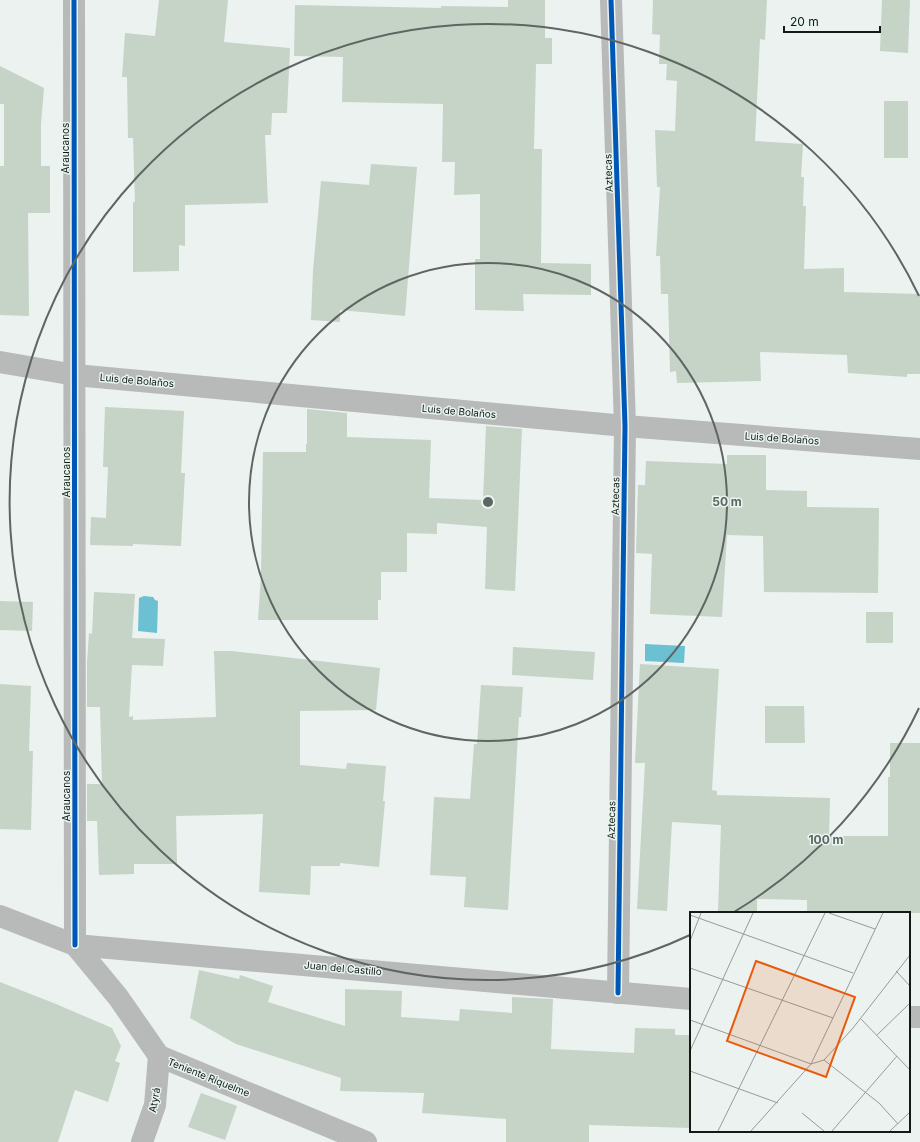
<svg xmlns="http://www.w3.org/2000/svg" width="920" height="1142" font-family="Inter,sans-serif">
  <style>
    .water { fill: #6bc0d2 }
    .building { fill: #c5d4c7 }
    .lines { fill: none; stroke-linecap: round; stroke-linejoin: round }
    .minor { stroke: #b7bab9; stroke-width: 22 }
    .cycleway-casing { stroke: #e8f5ef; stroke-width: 8 }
    .cycleway { stroke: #0057b8; stroke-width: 5 }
    .ring { fill: none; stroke: #5f6563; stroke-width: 2 }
    .labels { text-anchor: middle; stroke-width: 3; stroke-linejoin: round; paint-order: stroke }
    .street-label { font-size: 10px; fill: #141917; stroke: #e8f5ef }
    .inset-road { fill: none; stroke: #959b99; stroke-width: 1 }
    .view { fill: #e8590c; fill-opacity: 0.15; stroke: #e8590c; stroke-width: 2 }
    .inset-edge { fill: none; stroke: #141917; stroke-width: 2 }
    .centre { fill: #5f6563; stroke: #e8f5ef; stroke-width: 2 }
    .ring-label { font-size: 12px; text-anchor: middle; font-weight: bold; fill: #5f6563; stroke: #e8f5ef; stroke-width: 3; stroke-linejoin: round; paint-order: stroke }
  </style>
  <rect width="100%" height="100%" fill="#ebf2ef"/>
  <g class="water">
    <path d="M144,596L153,597L155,600L158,601L157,633L138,631L139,598Z"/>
    <path d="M645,644L685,646L684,663L645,661Z"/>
  </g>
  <g class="building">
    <path d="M159,0H228L224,42L290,48L287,113H272L271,135H265L268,203L185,205V246L179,245V271L133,272V202H135L133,138H128L127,77H122L125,33L155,36Z"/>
    <path d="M508,0H545V38H552V64H536L534,149H542L541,263L591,264V295L523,294L524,311L475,310V259H480V194L454,195L455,162H442L443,104L342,102L343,57L294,56L295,5L441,8V6L508,7Z"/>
    <path d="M653,0H767L765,40L760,39L755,141L803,144L801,177H804L803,206H806L804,269L844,268V292L920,294V374H907V377L848,373L847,355L760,352L761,381L677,383L676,371L670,372L668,294H661L660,256H656L660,187H657L655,130L675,131L677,81L666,80L667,64H659L660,35L652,34Z"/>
    <path d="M882,0H910L908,53L880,51Z"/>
    <path d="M0,66L44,88L41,124V166H50V213H28L29,316L0,315V166H4V104H0Z"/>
    <rect x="884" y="101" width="24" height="57"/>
    <path d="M371,164L417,167L405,316L340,310V322L311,320L313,271L321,181L369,185Z"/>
    <path d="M105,407L184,411L181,473H185L181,546L133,544V546L90,545L91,517L106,518L108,467H103Z"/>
    <path d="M307,409L347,413V437L431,440L429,498L483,500L486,426L522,429L515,591L485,589L487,527L437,523V534L407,533V572H381V600H378V620H258L261,575L263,452H306V444H307Z"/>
    <path d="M727,455H766V490L807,491V507L879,508L878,593L764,592L763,536L727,535L722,617L650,614L652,554L636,553L638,485H645L646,461L727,464Z"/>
    <path d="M94,592L135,594L132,638L165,639L163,666L132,665L129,717L133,716V720L216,717L214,651H231L380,668L376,710L300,711V765L346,769L347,763L386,766L383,801H385L379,867L340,863V866H311L310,895L259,892L263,814L176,816L177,864H134V874L99,875L97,821H87V784H102L100,707H87V662L89,633L92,634Z"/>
    <path d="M0,601L33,602L32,631L0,630Z"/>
    <rect x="866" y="612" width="27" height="31"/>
    <path d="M513,647L595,652L593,680L512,675Z"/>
    <path d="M640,664L719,669L712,790L717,791V795L830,798L829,836H888V777H890V743H920V913H807V900L757,899V912L718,911L721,825L672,822L667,911L637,909L645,763H635Z"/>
    <path d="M0,684L31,686L29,751H33L31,830L0,829Z"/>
    <path d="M481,685L523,687L521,717H519L508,910L464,907L466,877L430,875L434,797L470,799L474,744H477Z"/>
    <path d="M765,706H804L805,743H765Z"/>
    <path d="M199,970L239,979L240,975L273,986L268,1002L345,1026V989L402,991L401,1017L459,1021L460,1009L512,1013V997L553,999L551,1049L634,1053L635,1028L675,1029V1035H691V1128L589,1125V1142H506V1119L422,1113L424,1093L340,1091L341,1078L236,1044L190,1018Z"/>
    <path d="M0,982L56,1004L112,1028L121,1046L115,1061L120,1063L108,1102L75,1090L58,1142H0Z"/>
    <path d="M201,1093L237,1106L225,1140L188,1127Z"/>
  </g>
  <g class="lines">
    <g class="minor">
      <path d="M74,0L75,945"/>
      <path d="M611,0L625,426L618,993"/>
      <path d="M0,362L75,375L625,426L920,449"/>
      <path d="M0,916L75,945L691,999"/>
      <path d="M75,945L118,997L159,1056L366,1142"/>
      <path d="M909,1017H920"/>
      <path d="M142,1142L155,1105L159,1056"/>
    </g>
    <g class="cycleway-casing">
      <g id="cycleway">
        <path d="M74,0L75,945"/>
        <path d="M611,0L625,426L618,993"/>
      </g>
    </g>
    <use href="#cycleway" class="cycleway"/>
  </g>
  <g class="ring">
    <circle cx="488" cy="502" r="239"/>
    <path d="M919 708A478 478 0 0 1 734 912M690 935A478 478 0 1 1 919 296"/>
  </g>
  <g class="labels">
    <g class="street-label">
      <text transform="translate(65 148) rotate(-90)" y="4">Araucanos</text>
      <text transform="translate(608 173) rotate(-92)" y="4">Aztecas</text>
      <text transform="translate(137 380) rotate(5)" y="4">Luis de Bolaños</text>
      <text transform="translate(459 411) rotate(5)" y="4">Luis de Bolaños</text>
      <text transform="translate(782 438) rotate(4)" y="4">Luis de Bolaños</text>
      <text transform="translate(66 472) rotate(-90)" y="4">Araucanos</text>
      <text transform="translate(615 496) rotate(-89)" y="4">Aztecas</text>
      <text transform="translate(66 796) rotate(-90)" y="4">Araucanos</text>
      <text transform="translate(611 820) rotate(-89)" y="4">Aztecas</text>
      <text transform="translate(343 968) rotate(5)" y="4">Juan del Castillo</text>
      <text transform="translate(209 1077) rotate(22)" y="4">Teniente Riquelme</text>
      <text transform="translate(154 1100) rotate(-80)" y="4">Atyrá</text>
    </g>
  </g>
  <g transform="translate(690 912)">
    <rect width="220" height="220" fill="#ebf2ef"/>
    <path class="inset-road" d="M139,1L185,17M0,3L163,61M0,29L11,1M0,56L143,106M206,59L220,74M171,107L220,158M0,108L121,152M187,123L220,91M0,139L63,1M134,148L189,191L208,212M121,152L134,148L163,116L220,43M0,159L88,191M112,201L134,219M28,219L135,1M61,219L121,152L193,1M142,219L207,144M200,219L220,200"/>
    <path class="view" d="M66,49L165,85L136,165L37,129Z"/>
    <rect width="220" height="220" class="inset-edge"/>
  </g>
  <circle cx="488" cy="502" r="6" class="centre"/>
  <g class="ring-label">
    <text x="727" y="506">50 m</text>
    <text x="826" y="844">100 m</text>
  </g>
  <path d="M784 26v6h96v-6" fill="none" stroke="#141917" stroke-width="2"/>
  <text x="790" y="26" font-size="12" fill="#141917" stroke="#e8f5ef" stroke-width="3" paint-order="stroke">20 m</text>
</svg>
